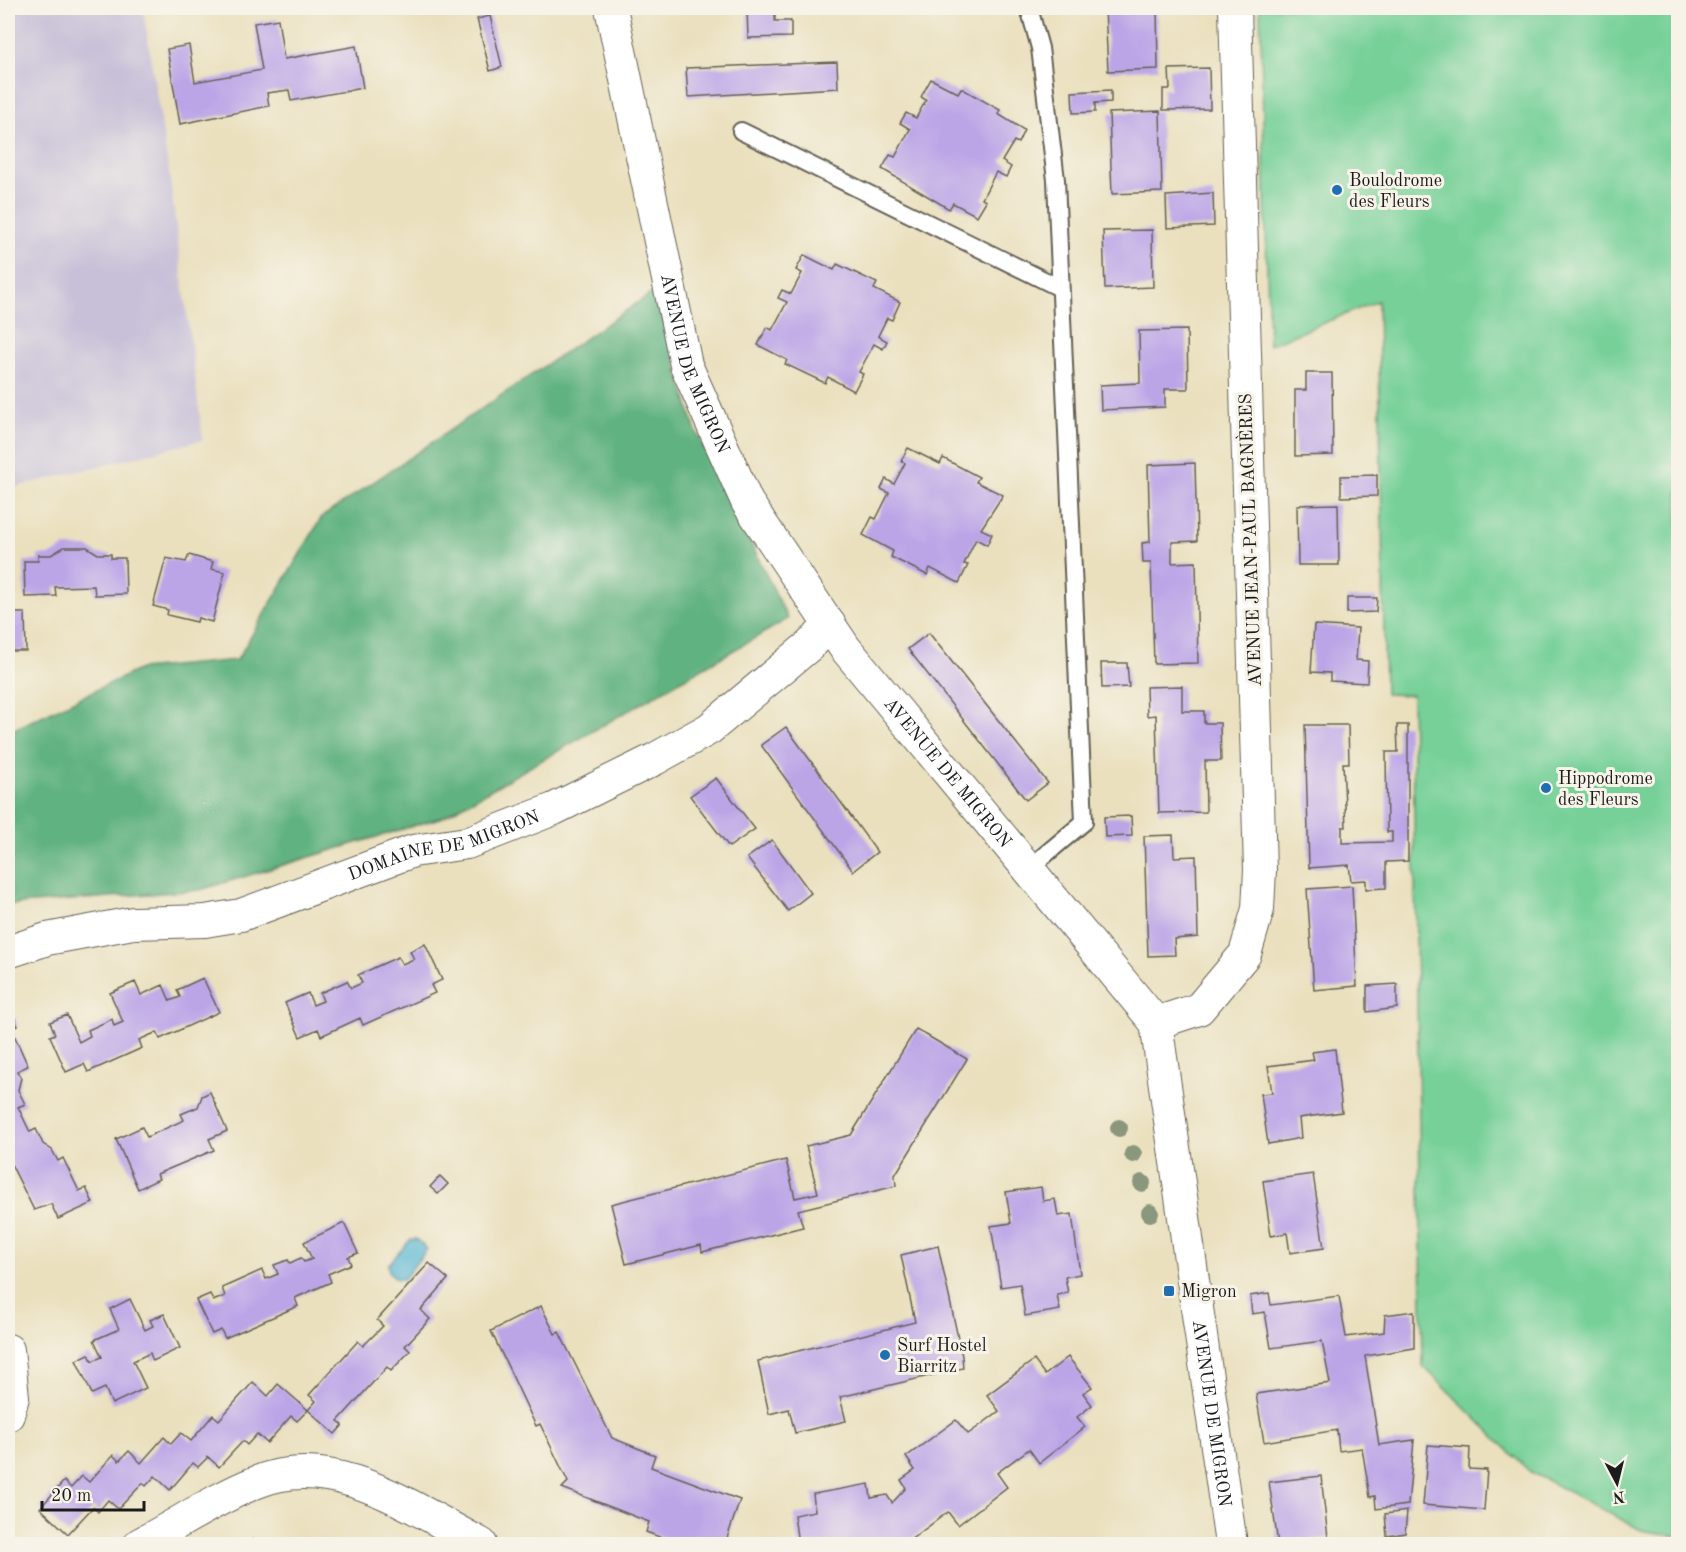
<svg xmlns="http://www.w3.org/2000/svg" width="1686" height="1552" font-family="'Old Standard TT',serif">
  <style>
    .industrial { fill: #c7c0d8 }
    .green { fill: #76d098; stroke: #49765a; stroke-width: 1.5 }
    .forest { fill: #60b280; stroke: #3e674e; stroke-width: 1.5 }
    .water { fill: #54b6d3; stroke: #386978; stroke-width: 1.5 }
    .building { fill: #bca5e7 }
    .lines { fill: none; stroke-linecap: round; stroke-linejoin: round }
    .lane-casing { stroke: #646155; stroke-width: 20 }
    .street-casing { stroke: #646155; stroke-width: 34 }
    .lane { stroke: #fff; stroke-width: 16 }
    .street { stroke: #fff; stroke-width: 32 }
    .tree { fill: #8a977d }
    .poi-dot { fill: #1f6fb2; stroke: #f7f3e8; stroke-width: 2 }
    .labels { text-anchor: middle; stroke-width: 6; stroke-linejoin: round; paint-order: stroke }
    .poi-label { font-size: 18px; fill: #1c1c1c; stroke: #f7f3e8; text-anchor: start }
    .street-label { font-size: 18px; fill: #1c1c1c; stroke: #f7f3e8 }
  </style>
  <rect width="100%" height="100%" fill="#f7f3e8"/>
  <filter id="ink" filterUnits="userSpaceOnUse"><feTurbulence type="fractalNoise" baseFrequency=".0167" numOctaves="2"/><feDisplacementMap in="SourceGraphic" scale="12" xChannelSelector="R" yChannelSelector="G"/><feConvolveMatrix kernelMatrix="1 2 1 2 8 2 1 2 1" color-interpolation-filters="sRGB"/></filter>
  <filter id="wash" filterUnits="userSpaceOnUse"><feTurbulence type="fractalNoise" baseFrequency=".008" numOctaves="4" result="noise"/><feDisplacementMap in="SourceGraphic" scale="24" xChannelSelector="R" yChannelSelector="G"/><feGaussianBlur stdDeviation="1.35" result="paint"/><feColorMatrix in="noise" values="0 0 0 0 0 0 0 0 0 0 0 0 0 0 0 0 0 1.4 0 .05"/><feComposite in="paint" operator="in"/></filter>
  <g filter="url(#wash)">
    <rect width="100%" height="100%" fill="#eae0be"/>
    <path class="industrial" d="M8,8H143L170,179L203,440L8,489Z"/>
    <path class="green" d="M1260,8H1678V1536L1641,1530L1529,1471L1423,1366L1412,695L1385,694L1378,301L1269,345Z"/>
    <path class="forest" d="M655,291L695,429L788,619L443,817L200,890L8,905V732L140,669L237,660L322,517Z"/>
    <path class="water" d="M416,1239L427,1249L404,1279H397L389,1272L388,1265L410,1240Z"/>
    <g id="blocks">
      <g class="building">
        <path d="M747,8H839V10L775,12V21H791V37L748,38Z"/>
        <path d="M1105,8H1157L1158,69L1108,71Z"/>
        <path d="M490,16L502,67L490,71L477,19Z"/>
        <path d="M278,19L284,59L356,46L363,88L291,101L289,90L267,93L269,106L180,124L167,49L189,45L195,82L262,70L254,23Z"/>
        <path d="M837,62L838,88L688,97L686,68Z"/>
        <path d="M1209,68L1210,109L1163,110V89H1170L1169,69Z"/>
        <path d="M931,79L958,93L961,88L1000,110L998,114L1024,130L1018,143L1014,141L1002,161L1011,167L1006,177L996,172L982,199L986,201L977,216L953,203L949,209L882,169L890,155L895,157L910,129L900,123L906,113L916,118L926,100L921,97Z"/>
        <path d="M1111,90V102L1095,103V112L1073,113L1072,92Z"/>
        <path d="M1160,111L1162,192L1112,194L1109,113Z"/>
        <path d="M1213,193L1214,226L1167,228L1166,196Z"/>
        <path d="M1152,230L1153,287L1105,289L1103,231Z"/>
        <path d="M804,255L834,270L837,264L877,283L874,289L900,302L892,320L887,318L878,336L887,341L883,349L874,344L859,372L863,374L854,391L828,377L825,383L785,364L787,360L758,345L767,327L772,330L787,302L778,298L782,290L791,294L802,273L796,270Z"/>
        <path d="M1187,330L1188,389H1165V407L1101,410L1100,385L1140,383L1139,331Z"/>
        <path d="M1306,373H1332L1333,455L1295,456V390H1306Z"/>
        <path d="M908,448L940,464L943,458L979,477L976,482L1003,495L981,529L992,534L987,545L976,539L964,564L968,565L959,583L930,568L927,575L891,557L893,551L863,535L872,517L876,519L889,493L881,489L886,479L894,484L905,463L901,461Z"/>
        <path d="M1195,463L1197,541L1172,542V563L1196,562L1198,663L1154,664L1151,563H1143L1142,543L1150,542L1148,465Z"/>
        <path d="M1377,475V496L1341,497V476Z"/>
        <path d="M1338,504L1339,565H1298L1297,505Z"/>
        <path d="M64,547H87L98,554H111V558H125L126,594L95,595L94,586L55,587L56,596L25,597L24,561H38V555H51Z"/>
        <path d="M189,555L213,562L211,569L225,572L212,622L198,618L197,622L167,615L168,610L153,606L166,558L186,562Z"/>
        <path d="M1347,598H1377L1376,612L1347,613Z"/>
        <path d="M8,613H25L26,651H8Z"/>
        <path d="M1314,625L1358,628L1356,660L1368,661L1367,683L1330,681V673L1311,672Z"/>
        <path d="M929,633L1048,783L1026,800L908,649Z"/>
        <path d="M1101,663H1127L1129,687L1102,688Z"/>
        <path d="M1182,686V711H1204V723H1220L1221,761H1205L1206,812L1159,813L1156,715L1147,716L1146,687Z"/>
        <path d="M1305,725H1348L1349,763H1343L1346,827H1342V843L1392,842V832H1387L1386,752H1398L1397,725H1408V861L1386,862V888L1366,889V880L1351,881L1349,865L1309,868Z"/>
        <path d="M786,727L877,852L853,871L761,745Z"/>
        <path d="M716,778L755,829L729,847L690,796Z"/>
        <path d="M1131,816L1132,836L1105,837L1104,817Z"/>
        <path d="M1173,835L1174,857L1196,856L1198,937L1174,939L1175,955L1148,956L1144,836Z"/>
        <path d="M772,840L811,893L788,911L747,858Z"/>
        <path d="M1352,886L1357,986L1314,990L1307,889Z"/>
        <path d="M425,944L442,980L431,985L435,993L363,1025L360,1018L321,1036L318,1029L300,1037L285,1003L308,993L313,1005L323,1001L320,993L347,981L351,988L362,983L358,975L380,965L398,957L402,964L414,959L410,951Z"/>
        <path d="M203,978L219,1012L160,1039L157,1032L139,1040L142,1048L88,1072L84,1064L66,1072L50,1036L55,1034L50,1022L67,1015L79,1042L90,1036L88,1030L112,1019L114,1026L123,1022L110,993L135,982L141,995L163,985L170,1001L180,997L177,990Z"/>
        <path d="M1397,984V1008L1367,1012V986Z"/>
        <path d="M11,1010L18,1026L11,1028L28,1066L17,1071L21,1078L18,1090L25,1104L18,1107L30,1132L36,1129L43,1144L52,1150L58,1161L63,1158L79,1191L86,1188L93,1203L58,1219L51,1204L34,1210L8,1158V1011Z"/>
        <path d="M916,1029L967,1059L895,1175L896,1186L798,1210L803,1227L702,1252L701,1245L626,1264L611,1204L786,1160L795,1198L818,1193L806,1146L851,1135Z"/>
        <path d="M1335,1049L1342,1112L1299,1118L1301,1138L1268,1144L1261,1094L1272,1093L1268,1066L1314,1060L1312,1052Z"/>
        <path d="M210,1092L227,1131L209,1139L214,1150L157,1174L159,1179L138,1189L116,1139L142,1127L147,1137L184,1120L181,1114L198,1107L202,1096Z"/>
        <path d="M1313,1174L1324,1248L1290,1253L1287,1233L1271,1236L1263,1181Z"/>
        <path d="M440,1176L448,1184L438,1194L430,1187Z"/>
        <path d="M1041,1187L1043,1201L1055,1199L1058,1216L1072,1214L1080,1274L1065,1277L1068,1293L1057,1295L1060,1310L1025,1316L1020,1284L1001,1287L991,1226L1011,1223L1006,1192Z"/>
        <path d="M344,1223L358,1253L348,1257L351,1264L328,1274L331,1282L295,1298L298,1306L225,1338L221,1330L212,1334L196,1300L210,1294L213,1301L225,1296L222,1288L262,1270L266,1279L278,1274L274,1265L288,1260L290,1263L301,1258L304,1262L312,1259L304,1242Z"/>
        <path d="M938,1246L962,1356L963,1368L840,1397L846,1421L795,1433L789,1409L769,1414L758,1361L915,1322L901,1255Z"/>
        <path d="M429,1263L448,1279L421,1310L430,1319L405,1346L410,1351L391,1371L387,1367L338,1421L343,1425L335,1434L308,1410L297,1421L291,1416L267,1443L257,1434L247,1445L243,1441L219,1467L208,1457L198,1467L193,1463L170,1490L155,1476L146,1486L143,1483L118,1509L108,1500L98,1512L93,1507L68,1534L40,1508L64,1481L71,1488L82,1476L89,1482L113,1455L119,1461L129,1451L141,1463L164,1437L171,1444L181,1433L191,1441L213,1415L219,1420L253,1382L268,1396L278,1384L308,1410L316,1401L309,1395L358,1341L363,1346L383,1326L377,1320Z"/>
        <path d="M1269,1293L1271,1305L1339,1296L1346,1337L1384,1332L1385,1315L1414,1311V1348L1365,1356L1379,1445L1414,1440L1408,1505L1376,1509L1375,1496L1370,1497L1362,1448L1339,1451L1337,1430L1264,1442L1256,1394L1330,1383L1322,1341L1271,1348L1265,1312L1252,1314L1250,1296Z"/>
        <path d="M130,1299L145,1330L153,1326L150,1320L164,1314L180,1348L153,1361L150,1353L133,1361L146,1388L112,1404L105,1388L92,1394L76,1360L89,1354L92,1361L102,1357L94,1340L119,1329L110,1309Z"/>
        <path d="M541,1306L555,1334L559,1332L612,1438L655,1455L651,1467L740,1500L725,1544H679L646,1532L649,1522L562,1488L568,1482L540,1424L536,1426L491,1331Z"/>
        <path d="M1068,1357L1092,1387L1083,1393L1092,1405L1077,1417L1085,1427L1039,1463L1029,1449L997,1473L1007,1487L958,1525L948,1512L910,1540L886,1544H798L794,1515L815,1511L813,1494L869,1484L871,1498L887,1495L892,1503L906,1488L901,1480L915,1470L906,1457L956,1420L968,1434L982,1424L999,1411L987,1395L1034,1360L1045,1375Z"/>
        <path d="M1428,1445L1470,1448L1469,1469L1487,1470L1484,1510L1423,1505Z"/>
        <path d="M1321,1476L1328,1538L1278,1544L1269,1482Z"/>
        <path d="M1407,1511L1405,1533L1387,1536L1385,1514Z"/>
        <path d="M253,1539L256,1544H240Z"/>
      </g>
    </g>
  </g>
  <g filter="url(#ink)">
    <use href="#blocks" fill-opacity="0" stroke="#646155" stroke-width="1.5"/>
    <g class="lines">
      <g class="lane-casing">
        <g id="lane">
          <path d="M741,131L1060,288"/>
          <path d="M1027,870L1084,822L1056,180L1040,48L1029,8"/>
        </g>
      </g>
      <g class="street-casing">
        <g id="street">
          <path id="s1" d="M611,8L686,365L747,502L845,648L1156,1023L1231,1544"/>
          <path id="s2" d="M8,952L47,939L133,923L205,921L241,915L413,851L467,843L554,809L655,759L709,729L810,645L830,625"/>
          <path d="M1156,1023L1199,1009L1245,954L1258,909L1260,870L1235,8"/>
          <path d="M8,1350L13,1397L8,1415"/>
          <path d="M140,1544C176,1525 220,1496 257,1482C334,1450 415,1510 481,1544"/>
        </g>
      </g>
      <use href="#lane" class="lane"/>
      <use href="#street" class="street"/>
    </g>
    <g class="tree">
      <circle cx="1119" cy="1128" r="9"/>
      <circle cx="1133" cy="1154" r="9"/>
      <circle cx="1142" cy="1183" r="9"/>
      <circle cx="1150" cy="1213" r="9"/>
    </g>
  </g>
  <g class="poi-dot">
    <circle cx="1337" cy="190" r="6"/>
    <circle cx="1546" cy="788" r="6"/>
    <rect x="1163" y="1285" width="12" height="12" rx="3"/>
    <circle cx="885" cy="1355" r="6"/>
  </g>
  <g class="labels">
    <g class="poi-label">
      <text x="1349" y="186">Boulodrome<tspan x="1349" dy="21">des Fleurs</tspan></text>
      <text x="1558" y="784">Hippodrome<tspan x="1558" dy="21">des Fleurs</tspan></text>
      <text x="1181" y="1297">Migron</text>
      <text x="897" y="1351">Surf Hostel<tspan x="897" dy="21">Biarritz</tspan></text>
    </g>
    <g class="street-label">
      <text dy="6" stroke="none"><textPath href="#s1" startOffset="366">AVENUE DE MIGRON</textPath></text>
      <text transform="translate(1250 540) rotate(-92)" y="6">AVENUE JEAN-PAUL BAGNÈRES</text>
      <text dy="6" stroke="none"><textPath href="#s1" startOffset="852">AVENUE DE MIGRON</textPath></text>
      <text dy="6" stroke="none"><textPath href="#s2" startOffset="452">DOMAINE DE MIGRON</textPath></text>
      <text dy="6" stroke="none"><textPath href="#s1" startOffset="1572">AVENUE DE MIGRON</textPath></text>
    </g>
  </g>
  <rect width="1686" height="1552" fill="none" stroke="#f7f3e8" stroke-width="30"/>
  <g transform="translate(1617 1483) rotate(173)" stroke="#f7f3e8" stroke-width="4.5" paint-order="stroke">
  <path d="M0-4.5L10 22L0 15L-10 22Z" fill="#1c1c1c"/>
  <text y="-9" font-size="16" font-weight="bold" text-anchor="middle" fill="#1c1c1c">N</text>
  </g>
  <path d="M42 1501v9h102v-9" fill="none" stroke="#1c1c1c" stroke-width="3"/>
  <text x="51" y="1501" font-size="18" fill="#1c1c1c" stroke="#f7f3e8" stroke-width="4.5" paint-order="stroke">20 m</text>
</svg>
